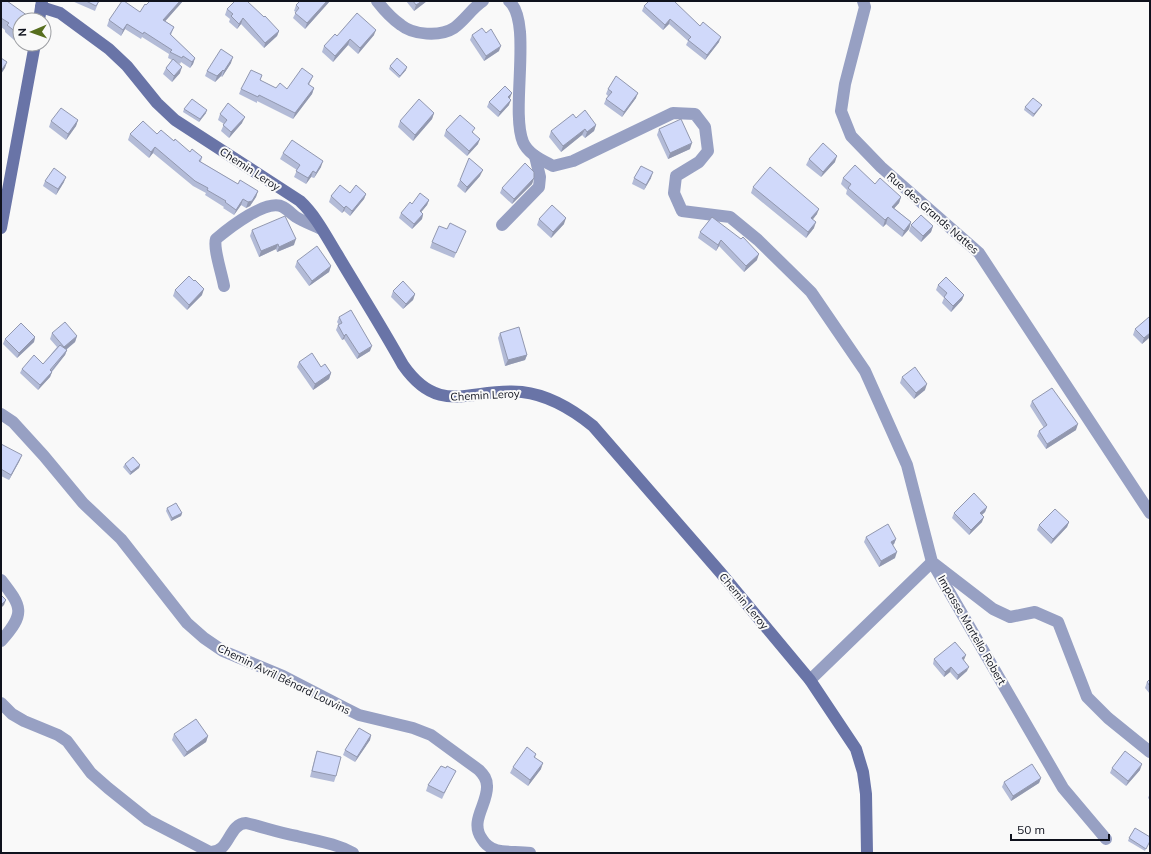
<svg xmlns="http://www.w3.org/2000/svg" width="1151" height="854" font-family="Mulish,sans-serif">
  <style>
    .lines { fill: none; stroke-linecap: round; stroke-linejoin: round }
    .street { stroke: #97a0c3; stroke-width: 12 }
    .secondary { stroke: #6974a7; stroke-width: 12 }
    .wall { fill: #b3bbd7 }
    .shaded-wall { fill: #9298af }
    .building { fill: #d0d9fa; stroke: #9298af }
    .labels { text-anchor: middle; stroke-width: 4; stroke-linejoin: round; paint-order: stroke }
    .street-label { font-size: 11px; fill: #0f121d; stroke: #f9f9f9 }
  </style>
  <rect width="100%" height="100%" fill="#f9f9f9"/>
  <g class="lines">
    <g class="street">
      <path d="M377,1C384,10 391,18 401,25C413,35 440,37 454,28C465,20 472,8 483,1"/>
      <path d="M509,1C533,21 510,110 523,142C528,154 542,160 553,166L573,161L673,113L695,114L705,127L708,151L699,162L676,176L674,193L682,211L730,217L758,240L811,292L865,371L907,465L932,562L993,609L1010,617L1035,612L1058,622L1087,697L1108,718L1150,752"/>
      <path d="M863,1L865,7L845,84L841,111L851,136L881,167L979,253L1150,513"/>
      <path d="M502,225L539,187L540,177L535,156"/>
      <path d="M224,286C222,274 213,248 216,239C229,228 267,198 283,207C288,210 292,214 296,217C304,222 313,225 321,229"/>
      <path d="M1,414L13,422L44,456L83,503L121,539L187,623L204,638L223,651L283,676L345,708L359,715L413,728L431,735L479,770C484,775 487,779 487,786C488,804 469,821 482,839C485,844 490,848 496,850C507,853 519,851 530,853"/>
      <path d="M1,580C22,607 26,613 1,641"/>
      <path d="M810,680L932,562L1063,788L1106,839"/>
      <path d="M1,703L12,714L24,721L58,735L67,741L91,773L108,788L148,820L210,852C230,853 228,824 246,823C263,827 280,833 297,836C317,841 335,843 353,853"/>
    </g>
    <g class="secondary">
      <path d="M41,7L60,13L109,49L127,66L157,103L175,120L300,201C316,216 326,236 337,254C359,291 382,327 403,365C440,418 471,387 522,392C549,395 572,409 593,426L720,572L810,680L856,749L863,772L866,794L867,853"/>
      <path d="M39,20L42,1"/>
      <path d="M1,228L35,44"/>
    </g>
  </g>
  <g class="wall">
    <path d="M1,1L28,16L27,20H20V34L14,40L5,32V30L1,27Z"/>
    <path d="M72,1H99L95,11Z"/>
    <path d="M150,1H183L165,21L174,27L171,35L195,58L193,64L190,68L181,62L180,64L176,62L180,73L172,82L163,74L166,68L172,60L168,58L169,54L142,37L141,39L125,29L121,36L107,26L109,20L140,12Z"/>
    <path d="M330,1L305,29L293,18L296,12L294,11L296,5Z"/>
    <path d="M406,1H427L414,11Z"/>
    <path d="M644,6L700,26L719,42L705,60L686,45L688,41L669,24L663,30L642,11Z"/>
    <path d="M227,9L279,31L277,36L264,48L241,24L237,29L229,22L230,19L225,15Z"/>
    <path d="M374,35L358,54L348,45L333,62L322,52L324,46L337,36Z"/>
    <path d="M472,35L499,51L484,61L470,40Z"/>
    <path d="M231,63L222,77L221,76L215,82L205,76L207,71Z"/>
    <path d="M390,66L406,70L399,78L389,69Z"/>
    <path d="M262,75L260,80L276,88L287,89L313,76L309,85L314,88L312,94L293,119L257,101V103L239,94L241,89Z"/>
    <path d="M608,89L636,98L622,117L604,104L606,99L608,96L606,94Z"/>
    <path d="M510,98L509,99V105L498,117L487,107L489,102Z"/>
    <path d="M1025,107L1040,108L1033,117L1024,110Z"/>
    <path d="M184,109L206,113L199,122L183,112Z"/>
    <path d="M434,113L432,119L413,141L398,127L400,121Z"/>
    <path d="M220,114L242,123L229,138L221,131L224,124L218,120Z"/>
    <path d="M576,118L596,125L594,131L585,138L582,135L561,152L549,137L551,131Z"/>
    <path d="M78,120L76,126L66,140L49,127L51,121Z"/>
    <path d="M659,129L690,149L668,159L657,135Z"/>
    <path d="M446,130L473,132L478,144L467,156L444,136Z"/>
    <path d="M130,134H157L174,141L190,152L202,157L201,162L238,184L258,191L256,197L250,206L246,208L241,205L234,215L223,208L224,207L205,195L206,193L193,186L153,153L149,158L128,140Z"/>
    <path d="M283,153L321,167L314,178L311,177L306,184L294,177L297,170L280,159Z"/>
    <path d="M809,159L835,162L821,177L806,165Z"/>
    <path d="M480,176L465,193L457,186L460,180Z"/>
    <path d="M534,178L532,184L512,204L500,193L502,188Z"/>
    <path d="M634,178H651L644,190L632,184Z"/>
    <path d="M843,178L875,184L901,197L899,203L894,208L911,222L909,229L902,237L886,224L883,227L846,194L847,190L841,184Z"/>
    <path d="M45,181L64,182L56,195L43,186Z"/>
    <path d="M753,187L817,214L813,219L814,228L806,238L751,193Z"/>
    <path d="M350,193L366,194L364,199L350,216L344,211L342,213L329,202L331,196Z"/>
    <path d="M429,200L427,205L421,212L423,214L422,219L412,229L399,218L401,213L412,204Z"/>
    <path d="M712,217L757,260L744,272L719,246L716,251L698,238L700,232Z"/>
    <path d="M539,219L564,224L551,238L537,225Z"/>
    <path d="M911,225L933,226L931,232L921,242L909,231Z"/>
    <path d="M447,229L466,231L454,258L430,248L432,242Z"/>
    <path d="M252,230L294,245L277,252L276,249L259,257L250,236Z"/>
    <path d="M297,261L331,266L329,272L309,286L295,267Z"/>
    <path d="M194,281L202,295L187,310L173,296L175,290Z"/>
    <path d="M938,285L964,295L962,300L951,312L942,303L944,298L936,290Z"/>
    <path d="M393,291L415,294L413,300L403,309L391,297Z"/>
    <path d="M339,317L370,351L357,359L344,339L342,340L336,330L338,325H339L337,322Z"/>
    <path d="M1150,318V337L1142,344L1133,335L1135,329Z"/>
    <path d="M52,333L77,336L75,342L66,350H67L65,355L52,372L50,377L38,390L20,373L22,369L43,364L57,347L50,339Z"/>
    <path d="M500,333L527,355L525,360L505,366L498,338Z"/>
    <path d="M35,337L34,342L17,358L3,344L5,339Z"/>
    <path d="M299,362L321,367L331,373L329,379L313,390L297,367Z"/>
    <path d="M902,377L925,390L914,399L900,383Z"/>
    <path d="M1032,401L1076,430L1046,449L1037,436L1039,431L1044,428L1030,406Z"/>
    <path d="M1,444L20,460L9,480L1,476Z"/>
    <path d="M125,464L140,465L139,468L130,475L123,467Z"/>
    <path d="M987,507L985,512L982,515V522L969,535L952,518L954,513Z"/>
    <path d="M167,508L182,513L181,516L171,521L166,511Z"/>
    <path d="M1069,522L1067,527L1051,544L1037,530L1039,525Z"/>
    <path d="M866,537L896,539L894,544L893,545L895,558L879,567L864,542Z"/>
    <path d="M934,659L964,660L967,671L957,680L950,672L944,677L933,664Z"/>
    <path d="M1150,679V694L1145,688L1147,682Z"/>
    <path d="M174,734L208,736L206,742L184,757L172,740Z"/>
    <path d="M371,735L370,740L355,762L343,755L345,750Z"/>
    <path d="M317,751L336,776L334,782L310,777L315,757Z"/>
    <path d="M536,754L535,758L541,769L528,786L510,773L513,767Z"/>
    <path d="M446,768L456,771L453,776L442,799L426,791L428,785Z"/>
    <path d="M1112,768L1140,770L1126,786L1110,773Z"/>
    <path d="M1041,778L1039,783L1011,801L1002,787L1004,782Z"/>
    <path d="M1150,793V800L1148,798Z"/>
    <path d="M1150,837L1145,851L1128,841L1129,838Z"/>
  </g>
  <g class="shaded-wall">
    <path d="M180,1H183L161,26L163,20Z"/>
    <path d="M327,1H330L305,29L307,23Z"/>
    <path d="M422,1H427L414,11L416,5Z"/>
    <path d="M243,18L241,24L237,29L239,24Z"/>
    <path d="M670,19L669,24L663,30L665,25Z"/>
    <path d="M127,24L125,29L121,36L123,30Z"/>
    <path d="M20,29V34L14,40L17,33Z"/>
    <path d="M376,30L374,35L358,54L360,48Z"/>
    <path d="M279,31L277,36L264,48L265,43Z"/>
    <path d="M721,37L719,42L705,60L707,55Z"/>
    <path d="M350,39L348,45L333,62L335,56Z"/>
    <path d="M501,46L499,51L484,61L486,56Z"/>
    <path d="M233,57L231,63L222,77L224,71Z"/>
    <path d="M195,58L193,64L190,68L192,62Z"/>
    <path d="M7,62L5,68L1,74V71Z"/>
    <path d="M182,67L180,73L172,82L174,76Z"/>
    <path d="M407,67L406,70L399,78L400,76Z"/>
    <path d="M223,70L221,76L215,82L217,76Z"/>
    <path d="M314,88L312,94L293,119L295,113Z"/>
    <path d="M512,93L510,98L506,102L508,97Z"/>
    <path d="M638,93L636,98L622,117L624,112Z"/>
    <path d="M511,100L509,105L498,117L500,112Z"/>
    <path d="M1042,105L1040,108L1033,117L1034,114Z"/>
    <path d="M207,110L206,113L199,122L200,119Z"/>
    <path d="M434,113L432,119L413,141L415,135Z"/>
    <path d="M245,117L242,123L229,138L231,132Z"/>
    <path d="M78,120L76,126L66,140L68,134Z"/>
    <path d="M596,125L594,131L585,138L587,132Z"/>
    <path d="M585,129L582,135L561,152L563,146Z"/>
    <path d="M480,139L478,144L467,156L469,151Z"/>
    <path d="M692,143L690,149L668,159L670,153Z"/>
    <path d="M155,147L153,153L149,158L151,152Z"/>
    <path d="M837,156L835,162L821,177L823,172Z"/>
    <path d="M323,161L321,167L314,178L316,173Z"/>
    <path d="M483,170L480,176L465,193L467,187Z"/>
    <path d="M313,171L311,177L306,184L308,178Z"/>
    <path d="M653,172L651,178L644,190L646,185Z"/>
    <path d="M66,177L64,182L56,195L58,189Z"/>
    <path d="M534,178L532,184L512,204L514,199Z"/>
    <path d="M258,191L256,197L250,206L246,208L248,202Z"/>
    <path d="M366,194L364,199L350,216L352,211Z"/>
    <path d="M901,197L899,203L890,213L892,207Z"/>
    <path d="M243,199L241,205L234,215L236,210Z"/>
    <path d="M429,200L427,205L418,216L420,211Z"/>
    <path d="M346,206L344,211L342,213L344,208Z"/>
    <path d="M819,209L817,214L809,224L811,218Z"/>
    <path d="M423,214L422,219L412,229L414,224Z"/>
    <path d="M888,217L886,224L883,227L885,220Z"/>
    <path d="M566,218L564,224L551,238L553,232Z"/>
    <path d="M816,222L814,228L806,238L808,232Z"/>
    <path d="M911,222L909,229L902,237L904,231Z"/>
    <path d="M933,226L931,232L921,242L923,236Z"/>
    <path d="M296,239L294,245L277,252L279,247Z"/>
    <path d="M721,240L719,246L716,251L718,245Z"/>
    <path d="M278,244L276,249L259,257L261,251Z"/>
    <path d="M759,254L757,260L744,272L746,266Z"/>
    <path d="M331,266L329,272L309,286L312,281Z"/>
    <path d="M204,289L202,295L187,310L189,305Z"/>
    <path d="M415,294L413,300L403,309L406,304Z"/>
    <path d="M964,295L962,300L951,312L953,306Z"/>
    <path d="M1150,333V337L1142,344L1144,338Z"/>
    <path d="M346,334L344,339L342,340L344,336Z"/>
    <path d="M77,336L75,342L62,353L64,347Z"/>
    <path d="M35,337L34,342L17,358L19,353Z"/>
    <path d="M372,346L370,351L357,359L359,354Z"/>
    <path d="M67,350L65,355L51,372H52L50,377L38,390L40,385Z"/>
    <path d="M527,355L525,360L505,366L508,360Z"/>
    <path d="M331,373L329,379L313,390L315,384Z"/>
    <path d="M927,384L925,390L914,399L916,393Z"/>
    <path d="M1078,424L1076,430L1046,449L1047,444Z"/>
    <path d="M22,455L20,460L9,480L11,475Z"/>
    <path d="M140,465L139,468L130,475L131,472Z"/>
    <path d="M987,507L985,512L978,518L980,513Z"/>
    <path d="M182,513L181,516L171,521L172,518Z"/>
    <path d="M984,517L982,522L969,535L971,530Z"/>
    <path d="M1069,522L1067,527L1051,544L1053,539Z"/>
    <path d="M896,539L894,544L888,548L891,542Z"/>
    <path d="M897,552L895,558L879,567L881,561Z"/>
    <path d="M6,600L4,605L1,608V605Z"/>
    <path d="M966,655L964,660L960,663L962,658Z"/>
    <path d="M951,667L950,672L944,677L945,672Z"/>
    <path d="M969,667L967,671L957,680L958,675Z"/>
    <path d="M371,735L370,740L355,762L357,757Z"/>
    <path d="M208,736L206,742L184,757L187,752Z"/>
    <path d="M543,763L541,769L528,786L530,780Z"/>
    <path d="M1142,764L1140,770L1126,786L1128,781Z"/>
    <path d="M1041,778L1039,783L1011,801L1013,796Z"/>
  </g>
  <g class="building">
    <path d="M1,1H7L28,16L26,20H20V29L17,33L7,25L9,23L1,18Z"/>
    <path d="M86,1H99L96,6Z"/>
    <path d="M122,1H124L140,12L145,4L146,5L150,1H180L163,20L174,27L170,34L195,58L192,62L183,56L182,58L170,52L172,50L144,32L143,34L127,24L123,30L109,20Z"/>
    <path d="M235,1H247L264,17L265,16L279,31L265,43L243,18L239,24L231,16L233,14L227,9Z"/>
    <path d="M300,1H327L307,23L295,13L299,8L296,5Z"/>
    <path d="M413,1H422L416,5Z"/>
    <path d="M649,1H674L700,26L703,22L721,37L707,55L688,40L691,37L670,19L665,25L644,6Z"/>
    <path d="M357,13L376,30L360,48L350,39L335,56L324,46L335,34L337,36Z"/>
    <path d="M482,28L486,33L491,29L501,46L486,56L472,35Z"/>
    <path d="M221,49L233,57L224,71L223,70L217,76L207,71Z"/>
    <path d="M1,58L7,62L1,71Z"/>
    <path d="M397,58L407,67L400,76L390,66Z"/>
    <path d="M173,59L182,67L174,76L166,68Z"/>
    <path d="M302,68L313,76L308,84L314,88L295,113L259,95L258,97L241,89L251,70L262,75L260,80L276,88L280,83L287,89Z"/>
    <path d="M616,76L638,93L624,112L606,99L612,92L608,89Z"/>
    <path d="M505,86L512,93L508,97L511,100L500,112L489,102Z"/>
    <path d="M1033,98L1042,105L1034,114L1025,107Z"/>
    <path d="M192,99L207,110L200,119L184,109Z"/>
    <path d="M419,99L434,113L415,135L400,121Z"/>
    <path d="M228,103L245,117L231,132L223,125L227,120L220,114Z"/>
    <path d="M61,108L78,120L68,134L51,121Z"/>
    <path d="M585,110L596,125L587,132L585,129L563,146L551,131L573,114L576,118Z"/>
    <path d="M460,115L475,128L472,132L480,139L469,151L446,130Z"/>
    <path d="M681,119L692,143L670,153L659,129Z"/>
    <path d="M143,121L157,134L161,130L174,141L175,139L190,152L192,149L202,157L199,161L238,184L240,180L258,191L252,201L248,202L243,199L236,210L225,202L226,201L207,190L208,188L195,181L155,147L151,152L130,134Z"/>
    <path d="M292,140L323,161L316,173L313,171L308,178L296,171L300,165L283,153Z"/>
    <path d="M823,143L837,156L823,172L809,159Z"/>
    <path d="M469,158L483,170L467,187L460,180Z"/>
    <path d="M525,163L534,172V178L514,199L502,188Z"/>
    <path d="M855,165L875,184L880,178L901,197L892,207L911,222L904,231L888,217L885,220L848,188L851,184L843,178Z"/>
    <path d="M641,166L653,172L646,185L634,178Z"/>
    <path d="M770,167L819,209L811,218L816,222L808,232L753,187Z"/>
    <path d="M54,168L66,177L58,189L45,181Z"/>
    <path d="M340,185L350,193L356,185L366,194L352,211L346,206L344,208L331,196Z"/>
    <path d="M420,193L429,200L420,211L423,214L414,224L401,213L410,202L412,204Z"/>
    <path d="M552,205L566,218L553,232L539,219Z"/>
    <path d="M921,215L933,226L923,236L911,225Z"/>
    <path d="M285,216L296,239L279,247L278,244L261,251L252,230Z"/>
    <path d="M712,217L741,239L743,237L759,254L746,266L721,240L718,245L700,232Z"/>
    <path d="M450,223L466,231L456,253L432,242L439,226L447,229Z"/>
    <path d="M317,246L331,266L312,281L297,261Z"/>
    <path d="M189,276L194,281L195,280L204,289L189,305L175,290Z"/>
    <path d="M946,277L964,295L953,306L944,297L947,293L938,285Z"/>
    <path d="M403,281L415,294L406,304L393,291Z"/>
    <path d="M351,310L372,346L359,354L346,334L344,336L338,325L342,323L339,317Z"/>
    <path d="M1149,317L1150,318V333L1144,338L1135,329Z"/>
    <path d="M65,322L77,336L64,347L52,333Z"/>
    <path d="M21,323L35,337L19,353L5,339Z"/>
    <path d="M519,327L527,355L508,360L500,333Z"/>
    <path d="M60,345L67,350L50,370L52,372L40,385L22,369L34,355L43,364Z"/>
    <path d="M312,353L321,367L325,364L331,373L315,384L299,362Z"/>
    <path d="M915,367L927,384L916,393L902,377Z"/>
    <path d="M1052,388L1078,424L1047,444L1039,431L1047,425L1032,401Z"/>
    <path d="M1,444L22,455L11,475L1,469Z"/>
    <path d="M133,457L140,465L131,472L125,464Z"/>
    <path d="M974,493L987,507L980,513L984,517L971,530L954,513Z"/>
    <path d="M176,503L182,513L172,518L167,508Z"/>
    <path d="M1055,509L1069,522L1053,539L1039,525Z"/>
    <path d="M888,524L896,539L891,542L897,552L881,561L866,537Z"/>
    <path d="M1,595L6,600L1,605Z"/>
    <path d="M955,642L966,655L962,658L969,667L958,675L951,667L945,672L934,659Z"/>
    <path d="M1150,679V686L1147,682Z"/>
    <path d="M196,719L208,736L187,752L174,734Z"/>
    <path d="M359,728L371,735L357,757L345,750Z"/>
    <path d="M527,747L536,754L534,757L543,763L530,780L513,767Z"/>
    <path d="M317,751L341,757L336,776L312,771Z"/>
    <path d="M1125,751L1142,764L1128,781L1112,768Z"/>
    <path d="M1032,764L1041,778L1013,796L1004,782Z"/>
    <path d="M441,766L446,768L447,766L456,771L444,793L428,785Z"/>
    <path d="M1135,828L1150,837V841L1146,849L1129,838Z"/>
  </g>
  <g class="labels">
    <g class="street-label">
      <text transform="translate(250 169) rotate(33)" y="4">Chemin Leroy</text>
      <text transform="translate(933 213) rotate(41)" y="4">Rue des Grands Nattes</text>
      <text transform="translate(485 395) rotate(-3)" y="4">Chemin Leroy</text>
      <text transform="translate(744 601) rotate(50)" y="4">Chemin Leroy</text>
      <text transform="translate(972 630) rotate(60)" y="4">Impasse Martello Robert</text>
      <text transform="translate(284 679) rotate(26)" y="4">Chemin Avril Bénard Louvins</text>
    </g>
  </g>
  <rect width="1151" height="854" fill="none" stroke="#0f121d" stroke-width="4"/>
  <g transform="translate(32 32) rotate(268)"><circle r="19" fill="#f9f9f9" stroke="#9b9da1"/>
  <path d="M0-3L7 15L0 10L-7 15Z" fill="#576e1e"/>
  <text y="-6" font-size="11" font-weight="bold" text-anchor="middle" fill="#0f121d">N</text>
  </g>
  <path d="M1011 834v6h98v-6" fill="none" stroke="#0f121d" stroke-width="2"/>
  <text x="1017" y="834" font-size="12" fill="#0f121d" stroke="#f9f9f9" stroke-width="3" paint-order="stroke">50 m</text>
</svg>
